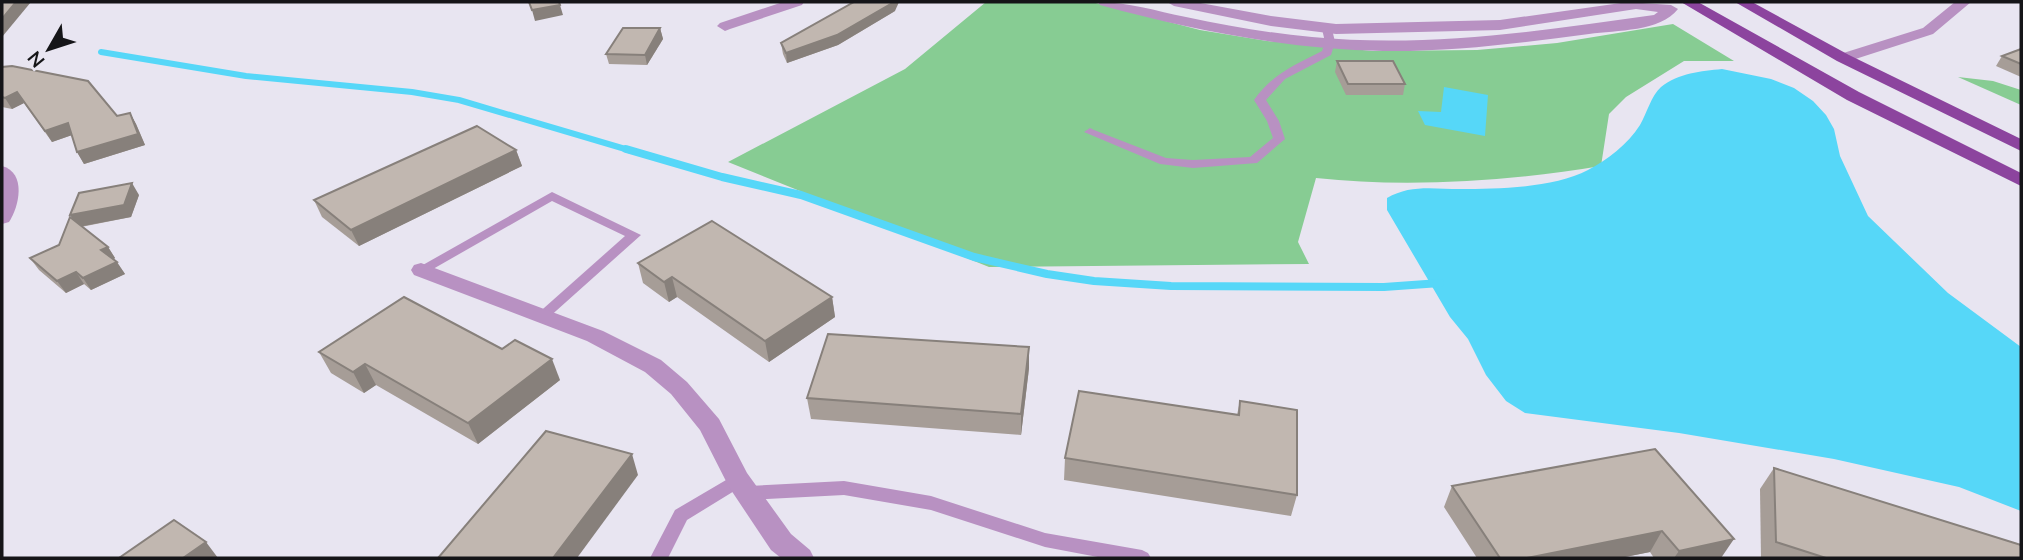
<svg xmlns="http://www.w3.org/2000/svg" width="2023" height="560" font-family="Mulish,sans-serif">
  <style>
    .green { fill: #87cc93 }
    .water { fill: #56d7f8 }
    .lines { fill: none; stroke-linecap: round; stroke-linejoin: round }
    .stream-far1 { stroke: #56d7f8; stroke-width: 6 }
    .stream { stroke: #56d7f8; stroke-width: 8 }
    .service { fill: #b891c2; fill-rule: evenodd }
    .minor { fill: #b891c2; fill-rule: evenodd }
    .primary { fill: #8c449e; fill-rule: evenodd }
    .wall { fill: #a69d97 }
    .shaded-wall { fill: #87807b }
    .building { fill: #c1b7b0; stroke: #87807b; stroke-width: 2 }
  </style>
  <rect width="100%" height="100%" fill="#e8e5f1"/>
  <g class="green">
    <path d="M986,2H1092L1200,30L1267,41L1373,51L1477,50L1557,43L1673,24L1734,61H1684L1626,97L1609,114L1601,166C1511,181 1408,188 1316,178L1298,242L1309,264L989,267L728,162L905,69Z"/>
    <path d="M1958,77L1993,81L2021,90V105Z"/>
  </g>
  <g class="water">
    <path d="M1722,69L1771,79L1794,88L1813,101L1826,115L1834,129L1840,156L1868,216L1948,293L2021,347V511L1959,487L1834,459L1679,433L1525,413L1506,401L1486,375L1468,339L1450,317L1387,210V198C1410,184 1435,189 1460,189C1498,189 1554,188 1588,170C1607,160 1628,144 1640,125C1647,113 1651,96 1661,87C1679,73 1701,71 1722,69Z"/>
    <path d="M1444,87L1488,95L1485,136L1425,125L1418,111L1441,112Z"/>
  </g>
  <g class="lines">
    <path class="stream-far1" d="M101,52L246,76L412,92L459,100L632,151"/>
    <path class="stream" d="M626,149L722,177L801,195L974,257L1047,274L1094,281L1171,286L1384,287L1440,283"/>
    <g class="service">
      <path d="M1327,26L1332,29L1335,42L1331,55L1285,79L1266,100L1279,121L1285,139L1257,163L1193,168L1160,164L1084,132L1090,128L1094,130L1166,158L1193,160L1250,157L1273,138L1267,121L1254,100C1272,74 1295,65 1322,51L1325,42L1322,29Z"/>
      <path d="M552,192L641,235L547,319L542,321L535,316L625,236L552,201L426,273H416L414,270Z"/>
      <path d="M738,473L744,475L747,480L744,485L687,520L668,558H650L675,510Z"/>
      <path d="M844,481L931,496L1045,533L1142,550L1148,553L1151,558H1103L1045,547L931,510L844,495L749,500L743,498L740,493L743,488L749,486Z"/>
    </g>
    <g class="minor">
      <path d="M783,2H804L802,5L730,29L725,31L717,26L720,23Z"/>
      <path d="M1098,2C1128,2 1156,11 1186,17C1228,26 1269,33 1312,37C1427,48 1541,31 1654,15L1658,12L1636,9L1500,30L1336,34L1271,26L1174,6L1167,2H1195L1271,16L1336,24L1500,20L1628,2L1671,5L1678,9C1660,32 1617,30 1589,34C1521,43 1452,52 1383,51C1287,49 1192,30 1100,5Z"/>
      <path d="M1955,2H1971L1933,34L1843,63L1835,58L1837,55L1923,28Z"/>
      <path d="M2,166C27,173 19,207 9,222L2,224Z"/>
      <path d="M421,263L603,331L661,360L687,382L719,419L747,473L791,534L810,550L814,558H781L771,550L729,487L700,430L671,394L645,372L587,341L414,275L411,270L414,265Z"/>
    </g>
    <g class="primary">
      <path d="M1681,2H1698L1859,92L2021,173V186L1847,100Z"/>
      <path d="M1735,2H1752L1849,55L2021,139V151L1837,61Z"/>
    </g>
  </g>
  <g class="wall">
    <path d="M895,11L838,45L787,63L783,54L781,43Z"/>
    <path d="M660,28L663,39L647,65L609,64L606,54Z"/>
    <path d="M2021,49V77L1996,66L2002,56Z"/>
    <path d="M1337,61L1405,84L1403,95H1346L1335,72Z"/>
    <path d="M2,67L117,116L130,113L136,124L145,145L84,164L77,152L72,135L52,142L24,103L12,109L2,107Z"/>
    <path d="M516,150L522,166L359,246L322,217L314,200Z"/>
    <path d="M139,195L131,217L81,227L108,247L115,258L114,259L125,274L91,290L84,284L66,293L39,270L30,258L59,245L74,221Z"/>
    <path d="M638,263L832,297L835,317L769,362L677,297L669,302L643,283Z"/>
    <path d="M319,352L560,380L478,444L376,385L364,393L331,373Z"/>
    <path d="M1029,368L1021,435L811,419L807,398Z"/>
    <path d="M1240,401L1297,495L1291,516L1064,480L1065,458L1237,415Z"/>
    <path d="M1655,449L1721,558H1654L1650,552L1620,558H1477L1444,507L1452,486Z"/>
    <path d="M1774,468L2021,558H1761L1760,489Z"/>
  </g>
  <g class="shaded-wall">
    <path d="M16,2H31L2,37V19Z"/>
    <path d="M894,2H899L895,11L838,45L787,63L786,53Z"/>
    <path d="M560,5L563,15L535,21L532,10Z"/>
    <path d="M660,28L663,39L647,65L645,55Z"/>
    <path d="M17,92L24,103L12,109L5,98Z"/>
    <path d="M130,113L136,124L145,145L84,164L77,152Z"/>
    <path d="M68,123L75,134L52,142L45,131Z"/>
    <path d="M516,150L522,166L359,246L351,230Z"/>
    <path d="M132,183L139,195L131,217L78,227L70,215Z"/>
    <path d="M108,247L115,258L109,262L101,250Z"/>
    <path d="M117,262L125,274L91,290L83,278Z"/>
    <path d="M76,272L84,284L66,293L57,281Z"/>
    <path d="M672,277L677,297L669,302L664,282Z"/>
    <path d="M832,297L835,317L769,362L765,341Z"/>
    <path d="M1029,347V368L1021,435V414Z"/>
    <path d="M552,359L560,380L478,444L468,423Z"/>
    <path d="M365,364L376,385L364,393L353,372Z"/>
    <path d="M632,454L638,475L577,558H553Z"/>
    <path d="M1662,531L1650,552L1620,558H1527Z"/>
    <path d="M1734,539L1721,558H1674L1679,551Z"/>
    <path d="M206,542L218,558H183Z"/>
  </g>
  <g class="building">
    <path d="M2,2H16L2,19Z"/>
    <path d="M529,2H559L560,5L532,10Z"/>
    <path d="M854,2H894L837,35L786,53L781,43Z"/>
    <path d="M623,28H660L645,55L606,54Z"/>
    <path d="M2021,49V64L2002,56Z"/>
    <path d="M1337,61H1393L1405,84H1348Z"/>
    <path d="M12,66L88,81L117,116L130,113L138,134L77,152L68,123L45,131L17,92L5,98L2,97V67Z"/>
    <path d="M477,126L516,150L351,230L314,200Z"/>
    <path d="M132,183L124,205L70,215L79,193Z"/>
    <path d="M70,217L108,247L101,250L117,262L83,278L76,272L57,281L30,258L59,245Z"/>
    <path d="M712,221L832,297L765,341L672,277L664,282L638,263Z"/>
    <path d="M404,297L502,349L515,340L552,359L468,423L365,364L353,372L319,352Z"/>
    <path d="M828,334L1029,347L1021,414L807,398Z"/>
    <path d="M1079,391L1239,415L1240,401L1297,410V495L1065,458Z"/>
    <path d="M546,431L632,454L553,558H438Z"/>
    <path d="M1655,449L1734,539L1679,551L1662,531L1527,558H1500L1452,486Z"/>
    <path d="M1774,468L2021,545V558H1826L1776,542Z"/>
    <path d="M174,520L206,542L183,558H119Z"/>
  </g>
  <rect width="2023" height="560" fill="none" stroke="#151518" stroke-width="7"/>
  <g transform="translate(49 49) rotate(231)" stroke="#e8e5f1" stroke-width="5" paint-order="stroke">
  <path d="M0-5L12 26L0 18L-12 26Z" fill="#151518"/>
  <text y="-10" font-size="19" font-weight="bold" text-anchor="middle" fill="#151518">N</text>
  </g>
</svg>
